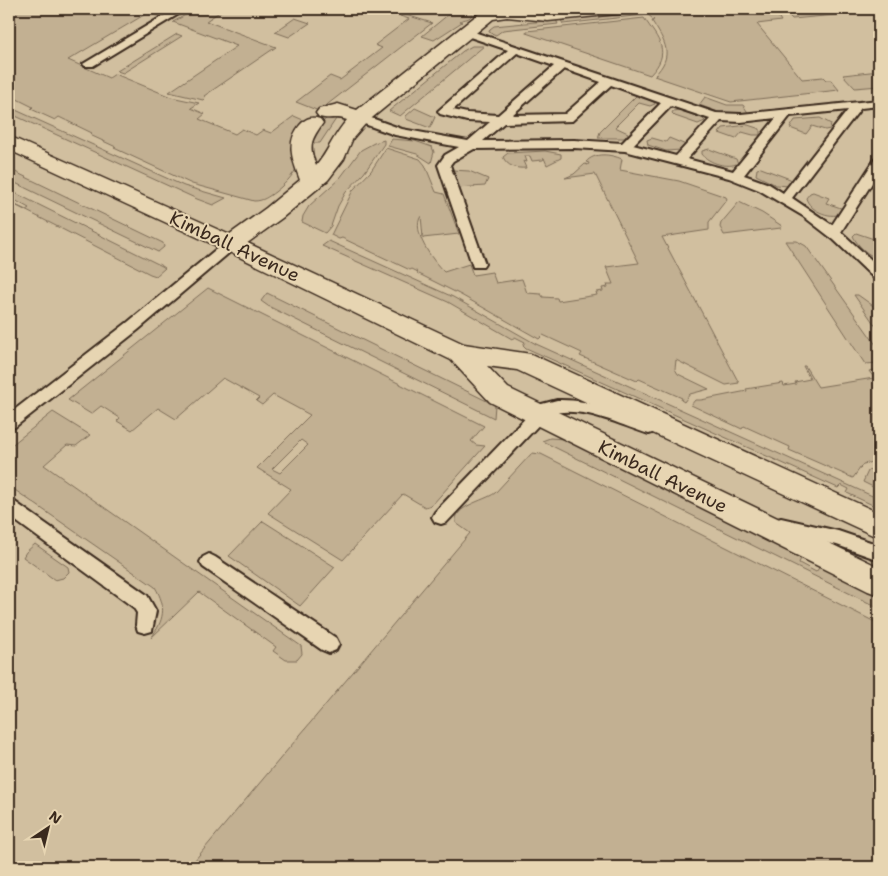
<svg xmlns="http://www.w3.org/2000/svg" width="888" height="876" font-family="'Shantell Sans',sans-serif">
  <style>
    .built { fill: #d1bf9f }
    .green { fill: #c2b092; stroke: #7e6d58; fill-rule: evenodd }
    .lines { fill: none; stroke-linecap: round; stroke-linejoin: round }
    .lane-casing { stroke: #3b2a1e; stroke-width: 4 }
    .street-casing { stroke: #3b2a1e; stroke-width: 3 }
    .secondary-casing { stroke: #3b2a1e; stroke-width: 3 }
    .lane { fill: #e7d5b2; fill-rule: evenodd }
    .street { fill: #e7d5b2; fill-rule: evenodd }
    .secondary { fill: #e7d5b2; fill-rule: evenodd }
    .labels { text-anchor: middle; stroke-width: 4; stroke-linejoin: round; paint-order: stroke }
    .street-label { font-size: 19px; fill: #3b2a1e; stroke: #e7d5b2 }
  </style>
  <rect width="100%" height="100%" fill="#e0ceac"/>
  <filter id="ink" filterUnits="userSpaceOnUse"><feTurbulence type="fractalNoise" baseFrequency=".02" numOctaves="2"/><feDisplacementMap in="SourceGraphic" scale="10" xChannelSelector="R" yChannelSelector="G"/><feConvolveMatrix kernelMatrix="1 2 1 2 8 2 1 2 1" color-interpolation-filters="sRGB"/></filter>
  <g filter="url(#ink)">
    <rect class="built" x="9" y="9" width="870" height="858"/>
    <g class="green">
      <path d="M9,9H173L160,17L149,12L68,60L109,78L115,74L171,97L199,103L191,108L205,114L199,119L235,134L242,129L256,135L263,130L271,133L294,116L310,123C302,154 303,170 275,192C268,197 263,201 254,201L192,184L114,148L116,147L90,135L92,133L59,117L55,120L31,109L33,107L9,95Z"/>
      <path d="M196,9H224L206,21L276,47L204,96L206,97L203,100L169,92L237,46L173,22Z"/>
      <path d="M455,9H470L473,13C469,21 465,18 460,21L462,22L434,40L422,36Z"/>
      <path d="M666,9H760L762,12L774,10L781,21L757,24L802,79L823,77L826,80H831L839,90L731,102L654,76C675,55 665,42 652,21L654,20L644,11Z"/>
      <path d="M789,9H828L831,12L845,10L844,9H860L852,11L879,9V11L792,19L784,10Z"/>
      <path d="M640,11L643,15L563,24L561,20Z"/>
      <path d="M403,14L432,23L319,111L296,102L330,76L340,80L382,48L375,45L409,19L400,16Z"/>
      <path d="M295,18L310,23L289,37L275,32Z"/>
      <path d="M644,18C659,40 672,52 650,75L526,33L527,31Z"/>
      <path d="M556,20L558,24L503,30L496,35L489,32L490,29L494,26Z"/>
      <path d="M177,34L182,36L123,73L117,71Z"/>
      <path d="M472,46H484L400,116L389,111L463,51Z"/>
      <path d="M879,71V86L855,88L843,75Z"/>
      <path d="M637,95L654,102L655,104L650,106L639,103L615,127L628,133L625,138H598L600,132Z"/>
      <path d="M705,97L727,105H743L749,114H724L699,105Z"/>
      <path d="M9,107L184,186L226,198L213,205L197,199L9,113Z"/>
      <path d="M415,108L435,117L430,128L406,119V116Z"/>
      <path d="M679,110L702,118L705,121L698,124L675,116L672,113L673,111Z"/>
      <path d="M330,116H338L320,143H311L321,123Z"/>
      <path d="M820,118L831,124L830,129L825,130L812,126L806,134L790,128L795,120Z"/>
      <path d="M748,125L760,129V135H753L742,132L736,139L719,133L723,128Z"/>
      <path d="M652,138L666,142L669,138L686,145L681,150L666,151L648,145L647,140Z"/>
      <path d="M392,139L415,141L432,147L434,152L431,163L417,154L388,146Z"/>
      <path d="M384,140V144L364,173L346,192L338,206L331,226L325,233L302,222L303,216L309,206L340,178L361,150L374,143Z"/>
      <path d="M386,148L420,159L425,165L436,192L444,194L459,234L423,238L421,216C411,231 432,260 444,272L469,264L473,275L492,272L496,283L522,279L527,293L541,294L543,297L557,298L558,301L597,295L596,292L603,291L602,288L608,287L607,284H613L606,267L639,263L595,174L565,178L574,174L585,164L588,165L589,163L586,162C595,152 610,154 622,159L620,170L679,181L726,197L727,199L709,222V230L662,237L739,383L726,385L676,360L675,369L678,374L709,389L690,394L684,402L681,400L682,398L639,379L637,381L580,356L582,353L543,335L539,339L461,295L417,273L418,272L412,269L410,270L342,238L339,239L331,235L353,190L371,171Z"/>
      <path d="M709,149L736,159L738,163C729,169 708,163 702,154V151Z"/>
      <path d="M545,151L561,154V158L547,165L544,158L543,160L532,161L530,156H525L527,162L523,161L526,168C516,169 507,166 503,157L508,153Z"/>
      <path d="M761,168L790,179L793,181L789,186L776,185L756,175L757,169Z"/>
      <path d="M9,169L163,243L164,247L158,252L9,180Z"/>
      <path d="M453,170L469,171L488,179L485,186L457,188Z"/>
      <path d="M9,190L162,266L165,268L156,276L150,274L9,202L26,210L29,208L9,197Z"/>
      <path d="M813,192L829,198L826,203L841,208L842,209L841,214C829,219 809,210 806,198L810,193Z"/>
      <path d="M739,202L762,213L782,226L781,228L724,235L720,227L721,223Z"/>
      <path d="M856,233L874,239L872,243L879,246V258C869,257 857,245 853,236Z"/>
      <path d="M329,241L453,297L536,344L879,499V508L847,493L849,489L841,485L838,488L526,348L523,345L525,342L515,337L512,339L448,302L322,246Z"/>
      <path d="M785,241H797L806,246L879,349V363L865,364Z"/>
      <path d="M208,288L484,426L471,441L476,445L485,446L432,505L425,507L403,494L343,560L268,513L291,489L257,468L310,415L273,395L262,405L256,401L259,398L223,378L176,419L158,408L132,430L117,421L120,418L101,406L91,414L68,400ZM301,440L308,445L280,473L272,469Z"/>
      <path d="M267,293L495,405L494,418L268,306L261,301Z"/>
      <path d="M854,295H858L879,310V331Z"/>
      <path d="M803,366H805L818,387L874,378L869,371L879,369V461L863,464L853,478L789,450L790,447L744,426L742,429L691,405L695,400H701L747,391L746,389L783,383L784,386L796,384L795,382L810,379Z"/>
      <path d="M53,412L90,435L76,446L67,445L44,465L301,646L302,654L297,660H286L273,651L276,647L199,592L151,638C164,620 167,607 155,587L9,486V447Z"/>
      <path d="M550,438L564,439L802,556L799,563L816,572L821,565L879,593V608L542,441Z"/>
      <path d="M532,453L541,454L551,459L879,624V867H189L470,533L456,523C453,506 484,501 495,493Z"/>
      <path d="M879,467V490L863,482L868,471Z"/>
      <path d="M263,521L335,567L300,606L229,556Z"/>
      <path d="M35,544L68,567L69,572L63,578L55,580L23,557L26,552Z"/>
    </g>
    <g class="lines">
      <g class="lane-casing">
        <g id="lane">
          <path d="M175,9H187L93,66H85L83,64Z"/>
          <path d="M468,30L716,113L741,114L879,100V106L861,108L792,198L832,225L875,159L879,158V172L841,232L879,267V280L874,278L834,240L803,216L759,190L729,178L625,151L574,148L474,149L453,161L450,165L485,264L483,267H473L438,165L445,155L459,147L395,135L356,121L354,118L360,114L402,129L468,141L490,122L467,121L440,114L438,111L508,50L464,35L463,33L464,31ZM517,53L554,66L498,115L467,113L453,110ZM564,69L601,82L565,114L512,115ZM611,85L661,103L622,143L574,140L483,141L504,123L572,121ZM671,106L710,119L676,156L633,145ZM848,110L783,193L769,184L744,175L790,116ZM776,118L733,171L687,159L721,121L741,122Z"/>
          <path d="M231,240L236,241L238,244L236,247L138,330L15,427L9,429V414L128,322L226,241Z"/>
          <path d="M557,400C591,399 622,413 655,424L657,428L655,432L649,434C617,424 583,405 549,414L447,522L441,524L435,522L432,517L435,512L538,405Z"/>
          <path d="M9,500L15,502L147,595L156,611L152,631L145,633L138,631L136,625L137,613L133,607L9,516Z"/>
          <path d="M781,518L838,531L879,545V560L837,545L775,530L772,525L775,520Z"/>
          <path d="M209,554L215,557L336,638L339,644L336,650L329,653L322,650L203,567L200,562L203,557Z"/>
        </g>
      </g>
      <g class="street-casing">
        <path id="street" d="M494,9L548,11L626,9L623,13L617,14L548,21L507,17L493,19L367,122L353,138L344,159L328,180L282,218L239,249L231,252L223,249L219,244L223,239L266,208L300,180C293,161 285,143 300,125C306,118 311,116 320,119L323,123C311,140 308,145 316,166C328,152 334,134 347,120C336,116 330,120 319,117L316,113L319,109L338,104L357,110L482,11Z"/>
      </g>
      <g class="secondary-casing">
        <path id="secondary" d="M9,136L239,239L464,344L531,354L879,513V538L517,370L487,366L508,388L879,567V595L868,591L490,402L451,360L223,249L9,150Z"/>
      </g>
      <use href="#lane" class="lane"/>
      <use href="#street" class="street"/>
      <use href="#secondary" class="secondary"/>
    </g>
  </g>
  <g class="labels">
    <g class="street-label">
      <text transform="translate(235 246) rotate(25)" y="7">Kimball Avenue</text>
      <text transform="translate(663 476) rotate(26)" y="7">Kimball Avenue</text>
    </g>
  </g>
  <rect width="888" height="876" fill="none" stroke="#e7d5b2" stroke-width="30"/>
  <rect x="15" y="15" width="858" height="846" fill="none" stroke="#3b2a1e" stroke-width="2" filter="url(#ink)"/>
  <g transform="translate(48 828) rotate(35)" stroke="#e7d5b2" stroke-width="4" paint-order="stroke">
  <path d="M0-4L9 19L0 12L-9 19Z" fill="#3b2a1e"/>
  <text y="-8" font-size="14" font-weight="bold" text-anchor="middle" fill="#3b2a1e">N</text>
  </g>
</svg>
